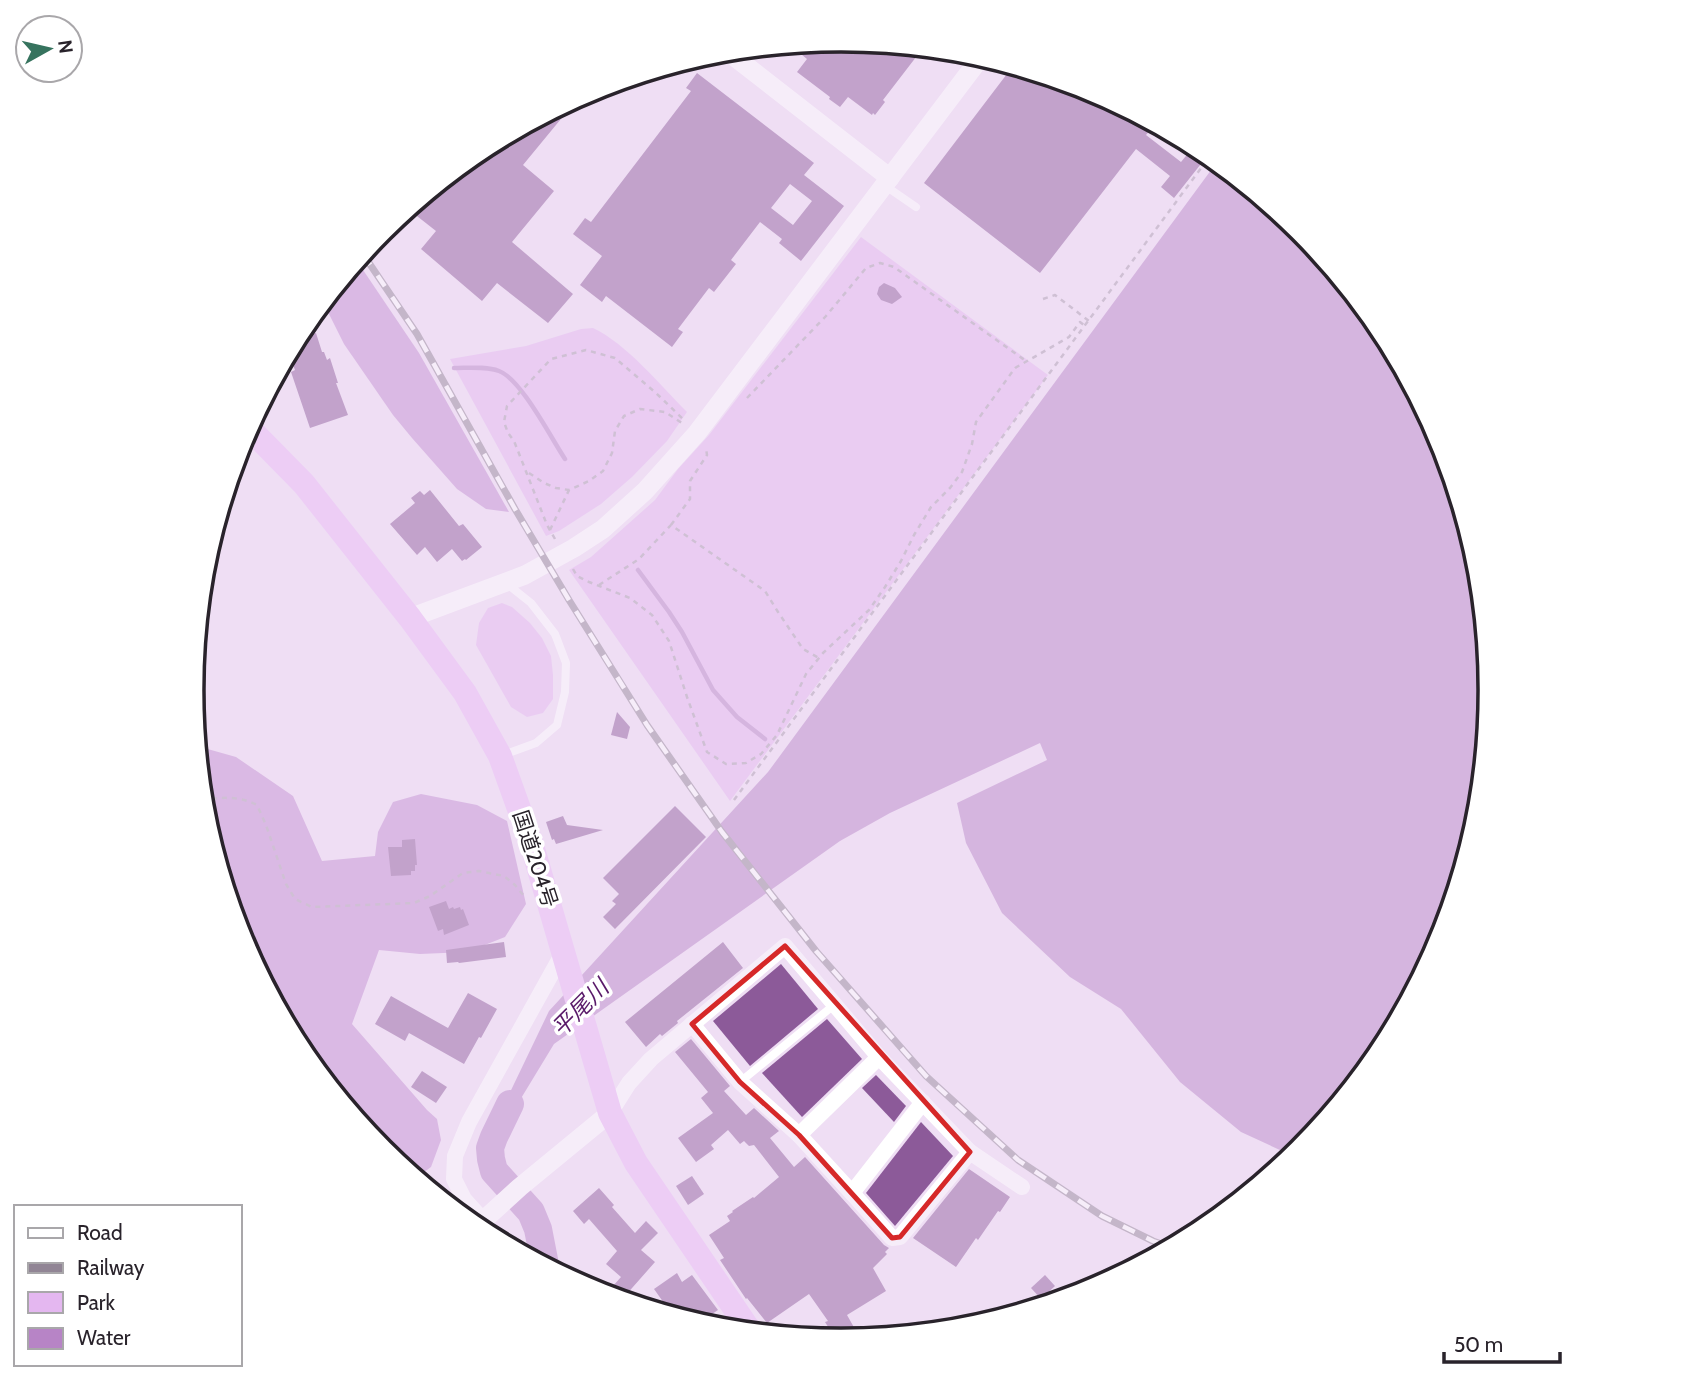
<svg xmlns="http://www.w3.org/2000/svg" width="1682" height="1380" font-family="Cabin,'Noto Sans JP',sans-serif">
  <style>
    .green { fill: #e4b7f0 }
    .forest { fill: #c18dd0 }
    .water { fill: #b784c6 }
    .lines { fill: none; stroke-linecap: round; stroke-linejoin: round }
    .stream { stroke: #b784c6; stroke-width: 4.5 }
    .river { stroke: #b784c6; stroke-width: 28 }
    .building { fill: #8c5a99; fill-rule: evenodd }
    .path { stroke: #a99cad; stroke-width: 2.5; stroke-dasharray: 5 5; stroke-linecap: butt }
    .service { stroke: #fff; stroke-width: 8 }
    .minor { stroke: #fff; stroke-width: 16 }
    .tertiary { stroke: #fff; stroke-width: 19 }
    .trunk { stroke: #eab8f7; stroke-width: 24 }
    .rail-casing { stroke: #918595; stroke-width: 7 }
    .rail { stroke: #fff; stroke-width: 4.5; stroke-dasharray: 13; stroke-linecap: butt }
    .marked { fill: none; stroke: #d62828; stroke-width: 5; stroke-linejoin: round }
    .labels { text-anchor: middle; stroke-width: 7; stroke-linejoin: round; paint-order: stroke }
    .street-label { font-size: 21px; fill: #29232b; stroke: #fff }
    .water-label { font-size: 23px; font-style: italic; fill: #591969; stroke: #fff }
    .rim { fill: none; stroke: #29232b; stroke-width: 3.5 }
  </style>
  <rect width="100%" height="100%" fill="#efdef4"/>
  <g class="green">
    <path d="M861,237L1048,375L730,801L569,570L591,557L655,500L678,469L709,435Z"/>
    <path d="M593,328C627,344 660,385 687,412L667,441L632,477L601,504L559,531L546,536L450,359L526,346L581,329Z"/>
    <path d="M502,603L512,607L530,623L542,638L551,656L553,675V699L543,713L527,717L511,707L476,645L479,623L488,608Z"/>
  </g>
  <g class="forest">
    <path d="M357,261L419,353L509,512L486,509L457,489L412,438L393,415L344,344L323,302Z"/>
    <path d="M197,746L236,757L293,796L322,861L375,856L378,832L393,802L421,794L477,805L507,821L526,904L505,937L467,952L420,954L379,950L352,1024L427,1110L437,1119L441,1140L431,1167L416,1178L381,1149L301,1051L241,938L204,816Z"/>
  </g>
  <path class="water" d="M1217,162L1301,231L1381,329L1441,442L1478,564L1491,690L1478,817L1441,939L1381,1051L1300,1150L1293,1156L1241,1132L1180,1082L1121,1009L1070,977L1002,913L966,843L957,803L1047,760L1040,743L890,813L840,841L554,1044L500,1133L494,1139L492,1138L501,1111L549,1011L768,772Z"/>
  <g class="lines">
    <g class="stream">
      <path d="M454,368C468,368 486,366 499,371C521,379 551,438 565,459"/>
      <path d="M638,570L669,612L682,632L713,690L737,717L765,739"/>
    </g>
    <path class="river" d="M510,1104L494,1137L490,1148L491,1159L494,1171L531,1212L538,1229L545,1265"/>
  </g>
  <g class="building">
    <path d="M841,40L923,48L883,100L885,102L875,115L873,113L872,115L848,97L840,107L829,99L830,97L797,72L807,59L790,45Z"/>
    <path d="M1013,66L1090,90L1155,124L1146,135L1181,162L1194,146L1208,155L1174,198L1161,187L1170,176L1136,149L1040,273L924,183Z"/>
    <path d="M697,73L814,163L804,175L844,206L801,261L779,243L782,239L760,222L731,260L736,264L714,292L709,288L678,329L683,332L672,347L606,296L602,302L580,285L602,256L573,234L585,218L591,222L691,91L686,88ZM790,184L812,201L793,225L771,208Z"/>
    <path d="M579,97L523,165L554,191L512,242L573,294L548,323L497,283L482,301L421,249L436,231L408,209L480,150Z"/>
    <path d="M884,283L895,288L902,297L892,304L881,300L877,294L879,287Z"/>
    <path d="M316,333L322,352H324L327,360L330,358L338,383H336L348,415L310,428L291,372L295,370L288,352L295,340Z"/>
    <path d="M430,490L459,526L463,524L482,547L466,560L465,559L462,561L452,549L437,562L425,547L417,555L390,524L415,503L411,498L420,491L424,495Z"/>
    <path d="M617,712L630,727L627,739L611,735Z"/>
    <path d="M675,806L706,837L615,929L603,917L616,904L612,901L619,894L603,878Z"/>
    <path d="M563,816L567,825L603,830L556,844L554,839L552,840L546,822Z"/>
    <path d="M415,839L417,865H415V871H411V875L391,876L388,847H402V840Z"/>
    <path d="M446,901L449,909L453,907L454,909L460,907L461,910L463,909L469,925L444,935L443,929L438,931L429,907Z"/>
    <path d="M504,942L506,957L459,963L458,962L447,963L446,950Z"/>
    <path d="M723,942L743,968L677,1021L678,1023L662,1036L660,1034L646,1047L625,1022Z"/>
    <path d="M781,964L818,1009L750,1066L713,1021Z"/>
    <path d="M468,993L497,1009L481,1038L479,1037L464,1064L409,1033L405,1041L375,1024L391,996L448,1028Z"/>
    <path d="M827,1019L862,1059L802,1117L762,1073Z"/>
    <path d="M691,1039L730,1086L724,1091L746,1115L754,1108L779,1131L770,1138L794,1167L805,1157L884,1245L889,1248L885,1252L887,1254L873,1268L886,1291L847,1315L860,1338L841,1340L817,1337L830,1330L825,1322L828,1321L809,1294L767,1323L747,1298L746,1299L720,1260L724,1258L709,1235L730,1221L727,1216L733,1212L732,1211L753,1197L754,1198L779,1177L754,1145L749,1146L744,1141L740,1144L728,1130L711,1145L714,1149L696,1162L678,1138L713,1113L701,1098L708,1092L675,1052Z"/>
    <path d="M422,1071L447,1087L436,1103L411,1087Z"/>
    <path d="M876,1075L906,1106L894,1122L862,1088Z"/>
    <path d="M921,1122L953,1156L895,1226L866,1193Z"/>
    <path d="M969,1169L1010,1197L1000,1212L998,1211L978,1240L976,1238L956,1267L913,1238Z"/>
    <path d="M692,1176L704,1194L688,1205L676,1186Z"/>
    <path d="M599,1188L614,1205L612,1207L635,1233L646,1221L658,1233L641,1250L655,1262L625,1296L613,1286L621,1277L606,1264L617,1251L589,1219L584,1224L573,1211Z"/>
    <path d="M677,1273L682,1282L692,1275L718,1310L712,1314L722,1328L714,1327L671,1313L654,1289Z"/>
    <path d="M1045,1275L1055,1286L1041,1299L1031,1288Z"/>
  </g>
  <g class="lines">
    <g class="path">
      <path d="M1043,299L1055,295L1089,321"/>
      <path d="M747,398L826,316L866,268L880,263L894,267L1026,361"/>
      <path d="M529,473L544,483L556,488L569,490L589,481L603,471L612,453L615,431L624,416L640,409L665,412L682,423"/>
      <path d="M671,525L690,499V481L707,455L706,448"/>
      <path d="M550,530L569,490"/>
      <path d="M555,539L547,525L518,451L514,441L508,433L504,422L507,406L551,359L586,350L615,358L656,393L684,420"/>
      <path d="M573,569L577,576L589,582L630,598L652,615L669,641L687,697L707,752L726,764L746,763L761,754L777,735L806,674L823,653L869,610L885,587L901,561L914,535L931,507L950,488L962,472L972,444L976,422L1015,368L1069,337L1080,322L1085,326"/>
      <path d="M599,585L639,559L671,525L765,591L778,612L803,649L819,658"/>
      <path d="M202,800C221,797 240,796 257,805L266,825L286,884L295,899L312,907L414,903L430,896L463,873L479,871L504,876L515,885L524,896"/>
      <path d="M734,800L1210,156"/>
    </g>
    <g class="service">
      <path d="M884,185L916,207"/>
      <path d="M503,755L536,743L557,725L565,692L566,663L555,634L531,603L506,583"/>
      <path d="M740,1082L834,1005"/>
      <path d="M483,1220L498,1234L504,1243"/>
    </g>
    <g class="minor">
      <path d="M692,1024L740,1082L799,1135"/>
      <path d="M879,1057L799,1135L852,1193L923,1102"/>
      <path d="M610,1113L629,1083L651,1059L785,946L879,1057L970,1152L900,1237L892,1238L852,1193"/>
      <path d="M970,1152L1022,1187"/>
      <path d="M483,1220L464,1199L454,1179L455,1156L469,1122L563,953"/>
    </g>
    <g class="tertiary">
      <path d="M727,51L890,178"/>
      <path d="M410,618L525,575L574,548L603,529L645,491L697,433L981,57"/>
      <path d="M476,1227L520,1187L610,1113"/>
    </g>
    <path class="trunk" d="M248,427L304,484L410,618L465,693L500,756L531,842L610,1113L636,1163L750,1331"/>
    <g class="rail-casing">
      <path id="rail" d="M363,254L417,334L515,509L569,600L647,725L722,832L816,951L926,1076L1018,1160L1102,1216L1153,1241L1170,1247"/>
    </g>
    <use href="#rail" class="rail"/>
  </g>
  <path d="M0 0H1682V1380H0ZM785,946L970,1152L900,1237L892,1238L799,1135L740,1082L692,1024Z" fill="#efdef4" fill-opacity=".55" fill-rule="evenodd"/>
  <path class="marked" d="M785,946L970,1152L900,1237L892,1238L799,1135L740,1082L692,1024Z"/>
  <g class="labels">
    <g class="street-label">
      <text transform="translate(535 859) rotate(72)" y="7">国道204号</text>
    </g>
    <g class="water-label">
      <text transform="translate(580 1008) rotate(-45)" y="8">平尾川</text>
    </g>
  </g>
  <path d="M0 0H1682V1380H0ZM841 52H841A637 637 0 0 1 1478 689V691A637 637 0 0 1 841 1328H841A637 637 0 0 1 204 691V689A637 637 0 0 1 841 52Z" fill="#fff" fill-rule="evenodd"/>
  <path class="rim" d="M841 52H841A637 637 0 0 1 1478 689V691A637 637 0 0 1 841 1328H841A637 637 0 0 1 204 691V689A637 637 0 0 1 841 52Z"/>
  <rect x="14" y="1205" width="228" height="161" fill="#ffffff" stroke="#a9a7aa" stroke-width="2"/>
  <rect x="28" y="1228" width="35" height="10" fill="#ffffff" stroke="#a9a7aa" stroke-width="2"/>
  <text x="77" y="1240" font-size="21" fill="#29232b">Road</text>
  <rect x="28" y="1263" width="35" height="10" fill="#918595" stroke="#a9a7aa" stroke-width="2"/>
  <text x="77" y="1275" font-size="21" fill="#29232b">Railway</text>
  <rect x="28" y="1292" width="35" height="21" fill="#e4b7f0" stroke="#a9a7aa" stroke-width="2"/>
  <text x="77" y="1310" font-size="21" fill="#29232b">Park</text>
  <rect x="28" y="1328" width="35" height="21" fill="#b784c6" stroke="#a9a7aa" stroke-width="2"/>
  <text x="77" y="1345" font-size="21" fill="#29232b">Water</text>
  <g transform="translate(49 49) rotate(82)"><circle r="33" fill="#ffffff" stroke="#a9a7aa" stroke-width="2"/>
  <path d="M0-5L12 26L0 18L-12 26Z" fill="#36735e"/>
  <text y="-10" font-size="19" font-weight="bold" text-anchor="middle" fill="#29232b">N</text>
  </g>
  <path d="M1444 1352v10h116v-10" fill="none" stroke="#29232b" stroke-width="3.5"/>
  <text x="1454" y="1352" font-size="21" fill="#29232b" stroke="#ffffff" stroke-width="5" paint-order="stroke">50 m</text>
</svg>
